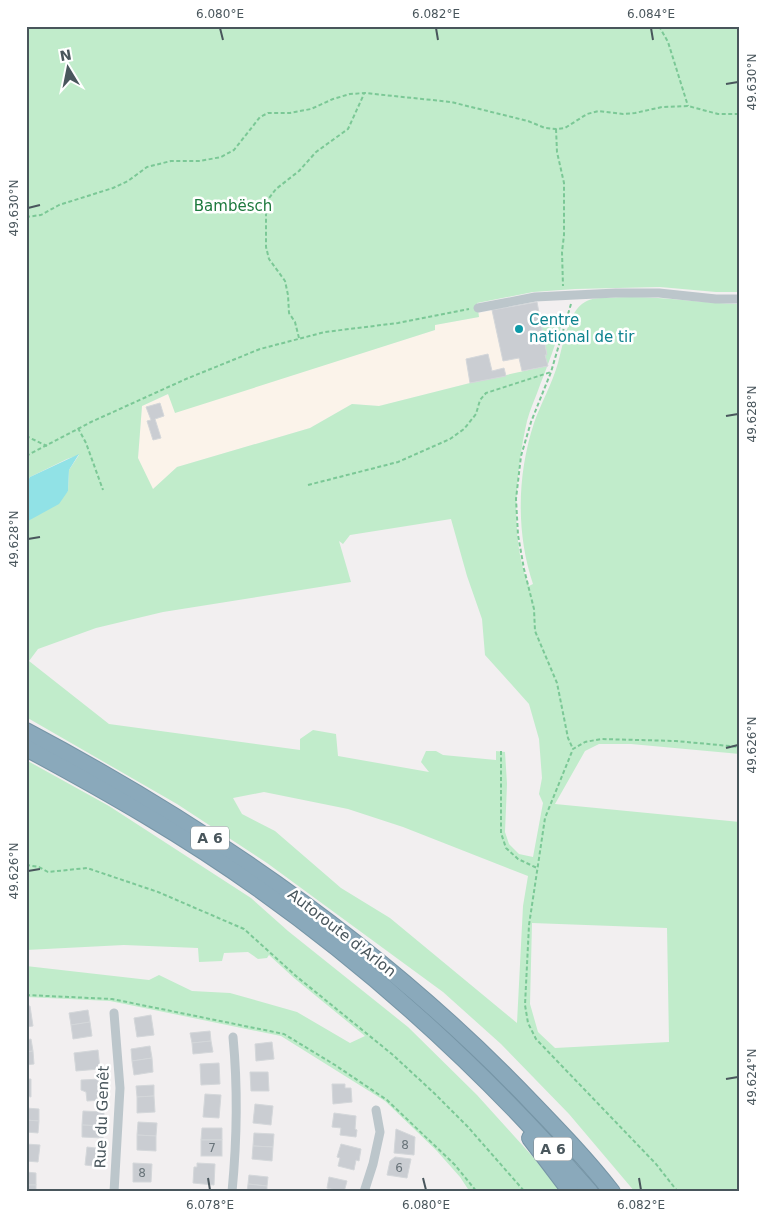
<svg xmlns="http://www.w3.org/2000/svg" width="766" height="1218" font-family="'DejaVu Sans',sans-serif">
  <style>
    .commercial { fill: #fbf3ea }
    .green { fill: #c1eccb; fill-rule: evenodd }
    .water { fill: #91e2e6 }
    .building { fill: #cacdd2; stroke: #d4d7da }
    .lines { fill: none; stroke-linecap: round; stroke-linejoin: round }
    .motorway-casing { stroke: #7695a6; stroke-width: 18 }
    .path { stroke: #7bc896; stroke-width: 2; stroke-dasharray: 4 2.5; stroke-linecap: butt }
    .minor { stroke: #bcc6cb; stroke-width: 9 }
    .motorway { stroke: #8aa9bb; stroke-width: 16 }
    .ticks { fill: none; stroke: #49565c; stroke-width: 2 }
    .culture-dot { fill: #0f9aa8; stroke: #fff; stroke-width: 2 }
    .labels { text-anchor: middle; stroke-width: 5; stroke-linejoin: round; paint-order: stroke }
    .number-label { font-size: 12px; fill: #69747a }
    .shield { fill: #fff; stroke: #80898d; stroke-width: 1 }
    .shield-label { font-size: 14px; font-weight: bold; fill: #49565c }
    .park-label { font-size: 15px; fill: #1d793d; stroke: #fff }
    .culture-label { font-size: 15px; fill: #0d838f; stroke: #fff; text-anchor: start }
    .street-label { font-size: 15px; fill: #49565c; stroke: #fff }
    .neatline { fill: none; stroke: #49565c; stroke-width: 2 }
    .ticks-label { font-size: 12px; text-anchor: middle; fill: #49565c }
  </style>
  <rect width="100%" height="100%" fill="#f2eff0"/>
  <path class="commercial" d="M537,302L547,355H546L548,366L470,383L379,406L352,404L310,428L177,467L152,490L138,458L142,406L169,394L175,412L435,330L434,325L479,317V313Z"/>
  <g class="green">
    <path d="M26,26H740V292H716L660,287L575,289L533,292L477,303L479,317L435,325V330L175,413L168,394L142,406L138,458L153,489L177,467L310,428L352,404L379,406L470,383L547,366L545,355L547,354L539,314L562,324C555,345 548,365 540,385C536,397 530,409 527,421C516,470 509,538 529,586L533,584C516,533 517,475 534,423C541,403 552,384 558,363C563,346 568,311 585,302C591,298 599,298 607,298C651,294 695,303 740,304V754L631,744H599L585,751L555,804L740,822V1192H635L569,1114L501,1044L443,992L267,863L177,804L26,717V520L28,521L68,491L69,470L79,455L67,459L30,477L26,484ZM451,519L467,576L482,619L485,655L529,704L539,739L542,778L539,794L543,803L533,857L519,854L509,844L505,832L507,784L505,752L496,751V760L443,755L436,751H426L421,762L429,772L338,756L336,734L313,730L300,739V750L109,724L29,661L38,649L96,628L163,612L351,582L339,541L343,544L350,535ZM264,792L348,809L403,827L528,876L523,906L517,1023L390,918L341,888L275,831L242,814L233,798ZM532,923L667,928L669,1042L555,1048L538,1032L530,1004Z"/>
    <path d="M26,760L109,806L251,898L288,931L408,1027L477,1095L533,1157L561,1192H470L460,1177L436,1150L385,1101L281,1036L110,1001L26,997V966L149,980L159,975L192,991L230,993L297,1012L350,1043L365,1036L294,978L269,955L267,958L258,959L248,952L224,953L222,961L199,962L198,948L124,945L26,950Z"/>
  </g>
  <path class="water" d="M79,454L69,470L68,491L59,504L28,521L26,520V484L30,477Z"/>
  <g class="building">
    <path d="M537,302L547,355H545L548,366L522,371L519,358L503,361L492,310Z"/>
    <path d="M488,354L492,371L504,368L506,376L470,383L466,359Z"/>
    <path d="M160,403L164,416L155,419L161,438L153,440L147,421L151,420L146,407Z"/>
    <path d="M26,1006H30L33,1026L26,1027Z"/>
    <path d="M88,1010L90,1022L71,1025L69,1013Z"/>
    <path d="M151,1015L154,1035L137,1037L134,1018Z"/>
    <path d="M90,1022L92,1036L73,1039L71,1025Z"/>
    <path d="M210,1031L211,1041L192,1043L190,1033Z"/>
    <path d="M31,1039L33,1051L26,1052V1040Z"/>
    <path d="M211,1041L213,1052L193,1054L192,1043Z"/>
    <path d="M272,1042L274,1059L256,1061L255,1044Z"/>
    <path d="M150,1046L152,1058L132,1061L131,1049Z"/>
    <path d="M98,1050L100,1069L76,1071L74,1053Z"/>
    <path d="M33,1051L34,1064L26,1065V1052Z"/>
    <path d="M152,1058L153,1072L134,1075L132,1061Z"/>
    <path d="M219,1063L220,1084L201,1085L200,1064Z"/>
    <path d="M250,1072H268L269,1091H251Z"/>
    <path d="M26,1079H31V1097L26,1096Z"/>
    <path d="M102,1079L103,1100L87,1101L86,1092L81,1090V1080Z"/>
    <path d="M332,1084H345V1088H351L352,1102L333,1104Z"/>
    <path d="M154,1085V1096L137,1097L136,1086Z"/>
    <path d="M205,1094L221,1095L219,1118L203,1117Z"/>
    <path d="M154,1096L155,1112L137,1113V1097Z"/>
    <path d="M255,1104L273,1106L271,1125L253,1123Z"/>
    <path d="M26,1108L39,1109V1121L26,1120Z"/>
    <path d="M83,1111L104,1112V1126L82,1125Z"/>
    <path d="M334,1113L356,1116L355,1129L357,1130L356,1137L340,1135L341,1128L332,1127Z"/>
    <path d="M26,1120L39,1121L38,1133L26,1132Z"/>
    <path d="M138,1122L157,1123L156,1136L137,1135Z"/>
    <path d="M82,1125L104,1126L103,1138L82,1137Z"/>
    <path d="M202,1128H222V1140H201Z"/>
    <path d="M396,1129L415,1137L414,1155L394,1153Z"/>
    <path d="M254,1133L274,1134L273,1147L253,1146Z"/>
    <path d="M137,1135L156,1136V1151L137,1150Z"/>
    <rect x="201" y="1140" width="21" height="16"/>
    <path d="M26,1144L40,1145L38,1162L26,1161Z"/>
    <path d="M341,1144L361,1149L359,1161L356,1160L354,1170L338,1166L340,1158L337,1157Z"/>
    <path d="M253,1146L273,1147L272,1161L252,1159Z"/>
    <path d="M87,1147L104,1149L102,1167L85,1165Z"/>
    <path d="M395,1157L411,1159L407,1178L387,1175L390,1161Z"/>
    <path d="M133,1163L152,1164L151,1182H133Z"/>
    <path d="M197,1163L215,1164L214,1185L193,1183L194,1167H197Z"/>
    <path d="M26,1172L36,1173V1185H26Z"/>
    <path d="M249,1175L268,1177L267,1186L248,1184Z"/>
    <path d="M329,1177L347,1181L344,1192L327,1188Z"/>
    <path d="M248,1184L267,1186V1192H247Z"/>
    <rect x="26" y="1185" width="10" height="7"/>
  </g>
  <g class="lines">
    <g class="motorway-casing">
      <g id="motorway">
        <path d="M26,731C213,830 388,951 534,1105C561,1133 588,1161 612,1192"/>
        <path d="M26,748C106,791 185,836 259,889C380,975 492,1079 590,1192"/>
        <path d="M530,1138L571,1192"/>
      </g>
    </g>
    <g class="path">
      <path d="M659,26L668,42L688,106"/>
      <path d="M556,129L557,152L564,183V235L562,252L563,286"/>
      <path d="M26,217L41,215L59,205L113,188L128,181L147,167L171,161H200L221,157L234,150L260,117L268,113H290L311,109L333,99L350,94L365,93L451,102L528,121L545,128L556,129L565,128L587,114L599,111L623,114L635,113L662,107L688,106L718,114H740"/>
      <path d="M571,304L551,372L531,422L521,456L516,499L518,535L524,569L534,609L535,631L557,683L568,738L573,749"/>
      <path d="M299,338L295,322L289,313L288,295L285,281L269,259L266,247V202L276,189L299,171L316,152L348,129L364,94"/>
      <path d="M78,428L86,443L103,490"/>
      <path d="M26,436L47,446"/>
      <path d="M26,456L91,422L186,379L260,349L325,332L398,323L469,309"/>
      <path d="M308,485L398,462L450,439L464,429L476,414L480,400L486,393L551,372"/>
      <path d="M501,751V833L506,848L518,859L537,868"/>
      <path d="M26,865L39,867L48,872L87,868L158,892L244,929L296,976L393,1055L434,1093L468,1127L525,1192"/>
      <path d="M26,995L112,999L284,1034L335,1065L387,1100L455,1165L477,1192"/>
      <path d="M678,1192L656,1164L536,1039L528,1023L525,1005L529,925L545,818L573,749L585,742L601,739L676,741L740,747"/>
    </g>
    <g class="minor">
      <path d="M478,308L535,297L616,293H659L716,299H740"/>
      <path d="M114,1192L120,1088L114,1013"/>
      <path d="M232,1192C237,1140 238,1089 233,1037"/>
      <path d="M364,1192L373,1164L380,1132L376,1110"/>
    </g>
    <use href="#motorway" class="motorway"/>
  </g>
  <path class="ticks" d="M220,28L223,40M436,28L438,40M651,28L653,40M726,84L738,82M28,208L40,205M726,416L738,414M28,539L40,537M726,748L738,745M28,871L40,869M726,1079L738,1077M208,1178L210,1190M423,1178L426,1190M639,1178L641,1190"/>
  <circle class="culture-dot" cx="519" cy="329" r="5"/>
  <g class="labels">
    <g class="number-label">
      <text x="405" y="1149">8</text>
      <text x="212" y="1152">7</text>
      <text x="399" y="1172">6</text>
      <text x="142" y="1177">8</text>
    </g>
    <g class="shield">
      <rect x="191" y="826.5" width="38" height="23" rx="4"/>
      <rect x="534" y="1137.5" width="38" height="23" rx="4"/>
    </g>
    <g class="shield-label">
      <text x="210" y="843">A 6</text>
      <text x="553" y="1154">A 6</text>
    </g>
    <g class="park-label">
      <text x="233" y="211">Bambësch</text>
    </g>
    <g class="culture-label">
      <text x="529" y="325">Centre<tspan x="529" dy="17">national de tir</tspan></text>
    </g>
    <g class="street-label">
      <text transform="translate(342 933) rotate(38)" y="5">Autoroute d'Arlon</text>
      <text transform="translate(102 1117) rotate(-88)" y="5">Rue du Genêt</text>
    </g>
  </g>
  <rect width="766" height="1218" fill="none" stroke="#ffffff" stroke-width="55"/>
  <g transform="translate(68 68) rotate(350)" stroke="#ffffff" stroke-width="4" paint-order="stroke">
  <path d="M0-4L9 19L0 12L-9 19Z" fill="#49565c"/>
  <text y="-8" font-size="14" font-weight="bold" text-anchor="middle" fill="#49565c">N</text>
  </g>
  <rect x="28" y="28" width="710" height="1162" class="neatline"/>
  <g class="ticks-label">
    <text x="220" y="18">6.080°E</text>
    <text x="436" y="18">6.082°E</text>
    <text x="651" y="18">6.084°E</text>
    <text transform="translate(752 82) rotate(-90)" y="4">49.630°N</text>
    <text transform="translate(14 208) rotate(-90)" y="4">49.630°N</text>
    <text transform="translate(752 414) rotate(-90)" y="4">49.628°N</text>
    <text transform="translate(14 539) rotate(-90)" y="4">49.628°N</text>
    <text transform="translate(752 745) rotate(-90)" y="4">49.626°N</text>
    <text transform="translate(14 871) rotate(-90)" y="4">49.626°N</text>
    <text transform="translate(752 1077) rotate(-90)" y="4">49.624°N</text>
    <text x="210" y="1209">6.078°E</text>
    <text x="426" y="1209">6.080°E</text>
    <text x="641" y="1209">6.082°E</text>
  </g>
</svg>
